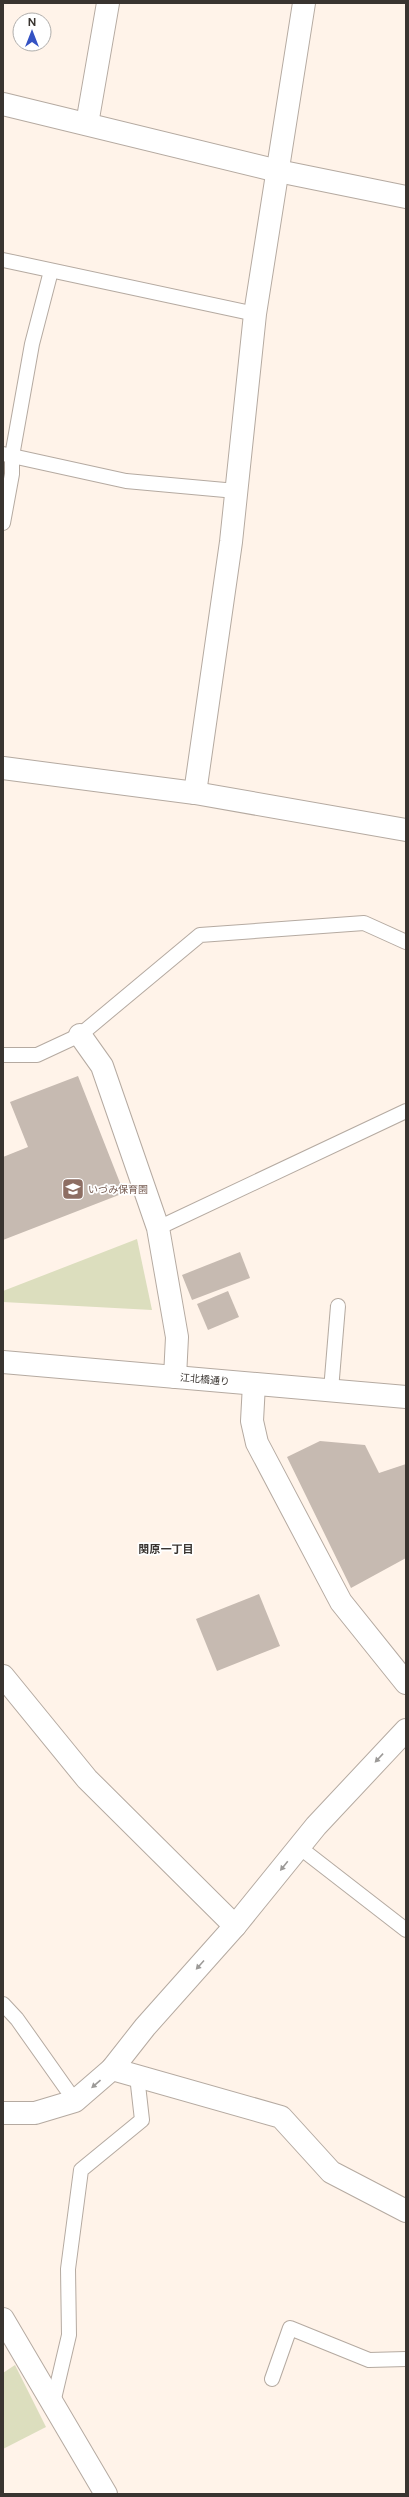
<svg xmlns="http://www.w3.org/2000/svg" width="409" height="2497" font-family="Figtree,'Noto Sans JP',sans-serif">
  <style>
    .green { fill: #dcdebe }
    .building { fill: #c6bab1 }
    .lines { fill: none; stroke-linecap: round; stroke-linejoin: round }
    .service-casing { stroke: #b5aaa1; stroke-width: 16 }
    .minor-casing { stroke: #b5aaa1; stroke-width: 24 }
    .secondary-casing { stroke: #b5aaa1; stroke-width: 24 }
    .service { stroke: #fff; stroke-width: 14 }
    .minor { stroke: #fff; stroke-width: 22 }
    .secondary { stroke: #fff; stroke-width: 22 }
    .oneway { fill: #9c9a98 }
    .labels { text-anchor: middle; stroke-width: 3.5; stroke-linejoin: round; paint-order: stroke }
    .education-label { font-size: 10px; fill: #785e54; stroke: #fff; text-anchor: start }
    .street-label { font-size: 10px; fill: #393430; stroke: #fff }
    .neighbourhood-label { font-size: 11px; font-weight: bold; fill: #393430; stroke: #fff }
  </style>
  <rect width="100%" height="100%" fill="#fff3e9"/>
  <g class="green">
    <path d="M137,1239L152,1310L3,1302V1291Z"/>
    <path d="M15,2365L46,2427L3,2449V2373Z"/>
  </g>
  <g class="building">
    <path d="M78,1076L124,1193L3,1240V1157L28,1147L10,1102Z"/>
    <path d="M240,1252L250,1278L192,1300L182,1275Z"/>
    <path d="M228,1291L239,1317L208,1330L197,1304Z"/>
    <path d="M320,1441L365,1445L379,1473L406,1464V1558L351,1588L287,1457Z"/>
    <path d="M259,1594L280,1646L217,1671L196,1619Z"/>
  </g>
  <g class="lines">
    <g class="service-casing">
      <g id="service">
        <path d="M3,260L255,314"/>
        <path d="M3,454L126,481L236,491"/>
        <path d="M3,523L12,474V456L32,344L51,271"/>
        <path d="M3,1055H37L80,1035L200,935L364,923L406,942"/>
        <path d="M158,1228L406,1111"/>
        <path d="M331,1390L338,1306"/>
        <path d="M299,1847L406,1930"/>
        <path d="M3,2004L17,2019L75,2101"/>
        <path d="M272,2379L290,2328L369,2360L406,2359"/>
        <path d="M53,2403L69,2335L68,2269L81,2170L142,2120L137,2076"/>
      </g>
    </g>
    <g class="minor-casing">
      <g id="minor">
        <path d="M3,104L278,171L406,197"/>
        <path d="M87,124L108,3"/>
        <path d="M3,768L195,793L406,830"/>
        <path d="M195,793L231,542L255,314L304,3"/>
        <path d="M80,1035L102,1066L158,1228L177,1337L175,1377"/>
        <path d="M254,1384L252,1421L257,1443L341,1602L406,1683"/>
        <path d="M3,1676L87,1779L235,1926"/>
        <path d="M112,2069L281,2117L331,2172L406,2211"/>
        <path d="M3,2113H35L75,2101L112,2069L145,2027L235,1926L316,1826L406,1730"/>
        <path d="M3,2319L106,2494"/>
      </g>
    </g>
    <g class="secondary-casing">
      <path id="secondary" d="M3,1362L406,1397"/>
    </g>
    <use href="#service" class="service"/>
    <use href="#minor" class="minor"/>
    <use href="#secondary" class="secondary"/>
  </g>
  <defs><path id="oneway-solid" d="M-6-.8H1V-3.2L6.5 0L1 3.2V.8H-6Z"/></defs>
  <g class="oneway">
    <use href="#oneway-solid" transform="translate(379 1758) rotate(133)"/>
    <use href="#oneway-solid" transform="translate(284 1866) rotate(129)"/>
    <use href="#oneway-solid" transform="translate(200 1965) rotate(132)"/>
    <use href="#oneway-solid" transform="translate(96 2084) rotate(139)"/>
  </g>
  <defs>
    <g id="school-square" transform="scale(1.15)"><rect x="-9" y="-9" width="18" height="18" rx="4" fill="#8d6e63" stroke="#fff"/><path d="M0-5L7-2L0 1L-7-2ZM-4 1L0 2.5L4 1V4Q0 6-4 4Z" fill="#fff"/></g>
  </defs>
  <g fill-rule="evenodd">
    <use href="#school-square" x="73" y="1189"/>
  </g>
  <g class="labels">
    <g class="education-label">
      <text x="88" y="1193">いづみ保育園</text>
    </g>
    <g class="street-label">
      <text transform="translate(205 1379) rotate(5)" y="4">江北橋通り</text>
    </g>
    <g class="neighbourhood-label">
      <text x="166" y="1553">関原一丁目</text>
    </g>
  </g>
  <rect width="409" height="2497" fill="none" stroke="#393430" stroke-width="8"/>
  <g transform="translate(32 32)"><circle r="19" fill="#ffffff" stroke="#b0aeac"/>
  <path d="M0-3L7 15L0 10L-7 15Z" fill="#3452c3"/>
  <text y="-6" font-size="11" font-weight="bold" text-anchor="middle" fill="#393430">N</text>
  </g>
</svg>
